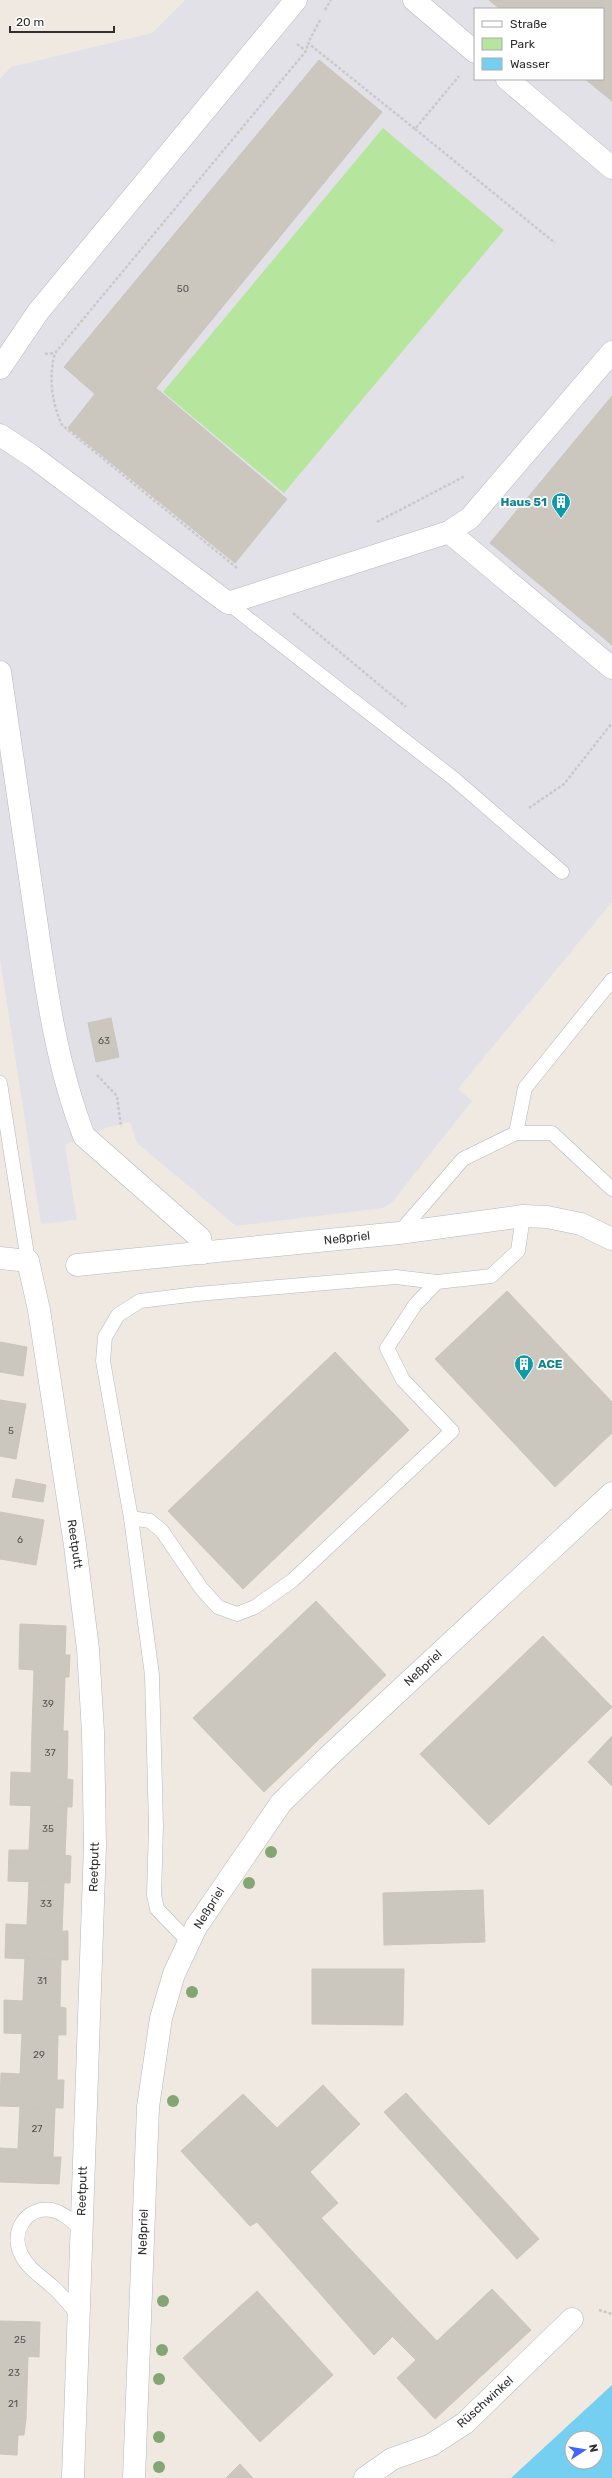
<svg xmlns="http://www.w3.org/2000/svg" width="612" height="2478" font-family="Rubik,sans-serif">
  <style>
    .industrial { fill: #e3e1e8; fill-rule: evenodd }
    .green { fill: #b6e59e }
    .water { fill: #75cff0; fill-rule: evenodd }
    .building { fill: #cbc7bf; stroke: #cbc5ba }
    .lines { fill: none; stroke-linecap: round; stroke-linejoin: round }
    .lane-casing { stroke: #b4b7c1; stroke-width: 15 }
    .street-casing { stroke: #b4b7c1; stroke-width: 23 }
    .path { stroke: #c9c9c9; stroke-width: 2.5; stroke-dasharray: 3 2; stroke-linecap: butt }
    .lane { stroke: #fff; stroke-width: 14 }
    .street { stroke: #fff; stroke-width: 22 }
    .tree { fill: #84a574 }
    .labels { text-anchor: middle; stroke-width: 3.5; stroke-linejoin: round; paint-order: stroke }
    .number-label { font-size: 10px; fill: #555452 }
    .culture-label { font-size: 12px; font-weight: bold; fill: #0d838f; stroke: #fff; text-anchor: end }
    .street-label { font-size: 12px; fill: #2e2e2e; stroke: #fff }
  </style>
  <rect width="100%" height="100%" fill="#efe9e1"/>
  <path class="industrial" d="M185,0H612V902L458,1089L472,1101L393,1201L383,1208L236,1226L137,1143L130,1122L106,1128L65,1145L77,1220L41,1224L0,959V79L11,67L152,33ZM475,9H603V79H475Z"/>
  <path class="green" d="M383,128L504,230L284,493L163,392Z"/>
  <path class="water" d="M612,2385V2478H511ZM572,2438H596V2462H572Z"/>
  <g class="building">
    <path d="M489,0H612V101L585,79H603V9H500Z"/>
    <path d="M319,60L382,112L156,388L287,499L235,563L68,428L95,394L64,367Z"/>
    <path d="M612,396V645L490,543Z"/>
    <path d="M111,1018L119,1057L96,1062L88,1023Z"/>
    <path d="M507,1291L612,1402V1433L555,1487L435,1359Z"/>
    <path d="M0,1342L27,1347L23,1376L0,1372Z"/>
    <path d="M335,1352L409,1430L243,1589L168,1511Z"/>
    <path d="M0,1400L26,1404L16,1459L0,1456Z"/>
    <path d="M16,1479L46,1485L43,1502L12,1497Z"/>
    <path d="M0,1512L44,1520L36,1565L0,1559Z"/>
    <path d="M316,1601L386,1675L264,1792L193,1718Z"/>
    <path d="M20,1624L66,1626L65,1655H70L69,1677H65L63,1731L32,1730L34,1670L19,1669Z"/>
    <path d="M543,1636L612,1707L489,1825L420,1754Z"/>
    <path d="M32,1730L68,1731L67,1779L73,1780L72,1807L10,1805L11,1772L31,1773Z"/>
    <path d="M612,1736V1786L588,1762Z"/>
    <path d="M31,1806L67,1807L65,1855L71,1856L70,1883L8,1881L9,1850H29Z"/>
    <path d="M29,1881L64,1883L62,1931H68V1960L5,1958L6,1924L27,1925Z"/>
    <path d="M483,1890L485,1942L384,1945L383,1893Z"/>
    <path d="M25,1958L61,1960L60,2007L66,2008V2035L4,2033V2000L23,2001Z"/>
    <path d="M312,1969H404L403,2025L312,2024Z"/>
    <path d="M22,2034L58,2035L57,2080H64L63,2108L0,2106L1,2073L20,2074Z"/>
    <path d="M323,2085L360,2124L310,2172L338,2203L321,2218L413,2316L374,2355L257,2222L250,2226L181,2151L243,2094L277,2128Z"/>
    <path d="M406,2093L539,2239L517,2259L384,2112Z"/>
    <path d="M20,2106L55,2108L53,2157H61L59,2184L0,2182V2148L18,2149Z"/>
    <path d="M492,2289L531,2330L435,2419L397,2378L416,2360L392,2336L413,2316L437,2341Z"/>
    <path d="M257,2291L333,2375L260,2442L183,2358Z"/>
    <path d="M0,2321L40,2322L39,2357L0,2355Z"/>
    <path d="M0,2355L28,2357L27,2388L0,2387Z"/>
    <path d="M0,2387L27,2388L26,2419L0,2417Z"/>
    <path d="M0,2417L26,2419L24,2435H18L17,2455L0,2454Z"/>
    <path d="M240,2464L253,2478H226Z"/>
  </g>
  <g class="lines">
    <g class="lane-casing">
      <g id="lane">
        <path d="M228,603L453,778L562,872"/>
        <path d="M0,1083L28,1261"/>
        <path d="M516,1133L525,1088L612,980"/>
        <path d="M399,1233L463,1159L516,1133H552L612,1189"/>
        <path d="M131,1518L150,1521L162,1531L201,1588L218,1607L237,1614L255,1607L293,1580L452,1431L403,1380L387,1348L415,1305L437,1282L491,1276L518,1251L523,1216"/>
        <path d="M189,1942L157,1909L154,1895L156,1826L152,1675L131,1518L103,1361L105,1337L118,1315L140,1301L197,1294L396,1277L437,1282"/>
        <path d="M78,2315C70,2305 62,2295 53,2287C42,2277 27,2268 21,2254C10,2232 26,2206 52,2210C64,2213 72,2221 81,2229"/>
      </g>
    </g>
    <g class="street-casing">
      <g id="street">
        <path d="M414,0L475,52"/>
        <path d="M507,79L612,168"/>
        <path d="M612,352L470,518L449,532L612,668"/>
        <path d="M0,368L38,312L296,0"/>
        <path d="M0,435L32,456L228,603L449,532"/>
        <path d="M0,672C12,752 24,832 35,912C46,988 56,1064 84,1136L200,1238L203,1253"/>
        <path d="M0,1258L28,1261L39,1310L75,1545L88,1649L93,1732L95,1845L73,2478"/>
        <path d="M77,1265L399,1233L523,1216L547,1217L581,1224L612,1239"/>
        <path d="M134,2478L148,2107L161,2018L174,1974L196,1927L281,1803L329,1756L612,1493"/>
        <path d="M365,2478L392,2459L431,2445L465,2423L572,2319"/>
      </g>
    </g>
    <g class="path">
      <path d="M325,10L331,0"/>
      <path d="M320,20L308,43L415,129L459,76"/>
      <path d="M297,44L306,51"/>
      <path d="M415,129L555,243"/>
      <path d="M45,354L55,353"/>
      <path d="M377,522L465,476"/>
      <path d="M237,568L62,425C52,403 48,377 55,353L306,51L308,43"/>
      <path d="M293,613L406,707"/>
      <path d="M529,808L564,784L612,723"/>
      <path d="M97,1075L117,1096L121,1127"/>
      <path d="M599,2310L612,2314"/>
    </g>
    <use href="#lane" class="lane"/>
    <use href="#street" class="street"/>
  </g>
  <g class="tree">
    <circle cx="271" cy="1852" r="6"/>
    <circle cx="249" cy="1883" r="6"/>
    <circle cx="192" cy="1992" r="6"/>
    <circle cx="173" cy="2101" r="6"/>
    <circle cx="163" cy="2301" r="6"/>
    <circle cx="162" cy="2350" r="6"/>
    <circle cx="159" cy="2379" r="6"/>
    <circle cx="159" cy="2437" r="6"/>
    <circle cx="159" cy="2467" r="6"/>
  </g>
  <defs>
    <g id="building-pin" transform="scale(1)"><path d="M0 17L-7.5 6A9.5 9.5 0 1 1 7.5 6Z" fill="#0f9aa8" stroke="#fff"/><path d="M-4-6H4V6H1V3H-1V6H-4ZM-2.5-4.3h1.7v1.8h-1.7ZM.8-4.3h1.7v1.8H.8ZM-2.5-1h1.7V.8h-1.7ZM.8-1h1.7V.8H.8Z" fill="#fff"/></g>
  </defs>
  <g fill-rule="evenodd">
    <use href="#building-pin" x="561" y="502"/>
    <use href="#building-pin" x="524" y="1364"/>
  </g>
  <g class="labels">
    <g class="number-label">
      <text x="183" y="292">50</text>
      <text x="104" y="1044">63</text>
      <text x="11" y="1434">5</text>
      <text x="20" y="1543">6</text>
      <text x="48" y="1707">39</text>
      <text x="50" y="1756">37</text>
      <text x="48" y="1832">35</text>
      <text x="46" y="1907">33</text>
      <text x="42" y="1984">31</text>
      <text x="39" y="2058">29</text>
      <text x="37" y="2132">27</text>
      <text x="20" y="2343">25</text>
      <text x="14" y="2376">23</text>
      <text x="13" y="2407">21</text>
    </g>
    <g class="culture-label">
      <text x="547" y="506">Haus 51</text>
      <text x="538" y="1368" text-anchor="start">ACE</text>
    </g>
    <g class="street-label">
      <text transform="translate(347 1238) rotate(-6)" y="4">Neßpriel</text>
      <text transform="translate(75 1544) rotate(82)" y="4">Reetputt</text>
      <text transform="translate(423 1668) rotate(-43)" y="4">Neßpriel</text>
      <text transform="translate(94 1867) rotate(-88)" y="4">Reetputt</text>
      <text transform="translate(209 1908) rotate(-58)" y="4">Neßpriel</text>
      <text transform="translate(82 2191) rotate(-88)" y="4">Reetputt</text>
      <text transform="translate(143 2232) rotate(-88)" y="4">Neßpriel</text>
      <text transform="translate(485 2402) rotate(-42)" y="4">Rüschwinkel</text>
    </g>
  </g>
  <rect x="474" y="8" width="130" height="72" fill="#ffffff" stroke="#ababab"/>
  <rect x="482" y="21" width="20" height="6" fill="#ffffff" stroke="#ababab"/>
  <text x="510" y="28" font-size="12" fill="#2e2e2e">Straße</text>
  <rect x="482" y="38" width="20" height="12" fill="#b6e59e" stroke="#ababab"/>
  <text x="510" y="48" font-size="12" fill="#2e2e2e">Park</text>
  <rect x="482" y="58" width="20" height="12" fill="#75cff0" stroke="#ababab"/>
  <text x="510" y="68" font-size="12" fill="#2e2e2e">Wasser</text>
  <g transform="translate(584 2450) rotate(78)"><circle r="19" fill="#ffffff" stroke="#ababab"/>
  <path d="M0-3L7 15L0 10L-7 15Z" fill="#4264fb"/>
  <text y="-6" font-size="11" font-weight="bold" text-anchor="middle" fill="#2e2e2e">N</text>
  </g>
  <path d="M10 26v6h104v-6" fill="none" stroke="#2e2e2e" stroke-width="2"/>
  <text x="16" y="26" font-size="12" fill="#2e2e2e" stroke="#ffffff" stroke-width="3" paint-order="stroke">20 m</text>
</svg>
